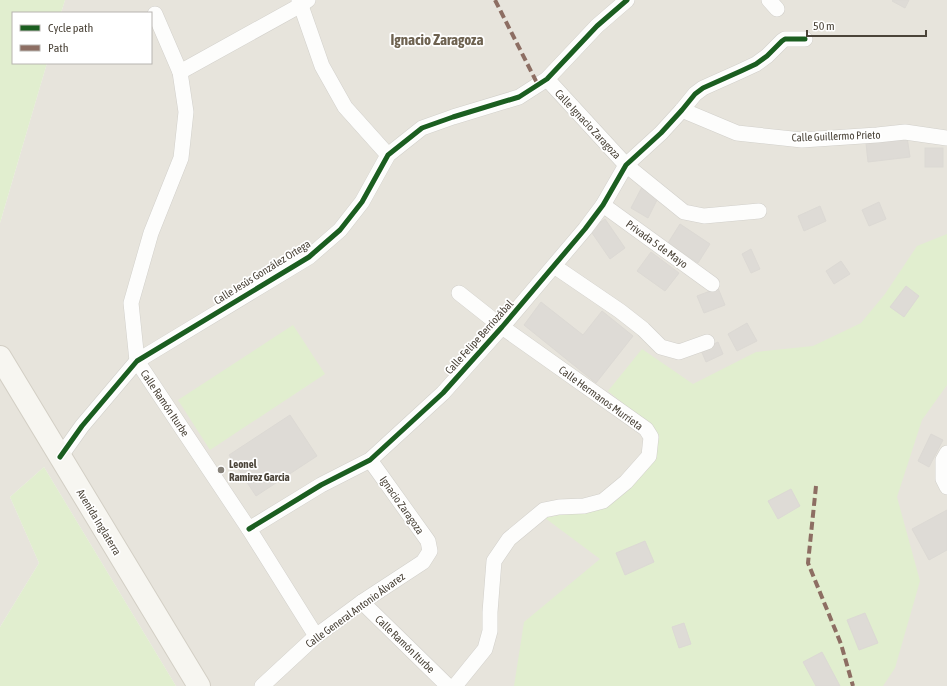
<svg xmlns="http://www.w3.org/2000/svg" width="947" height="686" font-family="'Asap Condensed',sans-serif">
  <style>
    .residential { fill: #e7e4dc }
    .green { fill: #e1eecf }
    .building { fill: #dedbd6; stroke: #dcd9d4 }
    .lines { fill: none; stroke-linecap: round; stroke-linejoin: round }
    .street-casing { stroke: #d2d0cb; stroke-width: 16 }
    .secondary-casing { stroke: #d3cfc5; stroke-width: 24 }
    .street { stroke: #fdfdfc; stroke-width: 15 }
    .secondary { stroke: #f7f6f1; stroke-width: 22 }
    .quiet { stroke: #8d6e63; stroke-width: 4; stroke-dasharray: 8 4; stroke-linecap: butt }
    .cycleway-casing { stroke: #fff; stroke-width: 8 }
    .cycleway { stroke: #1b5e20; stroke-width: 5 }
    .poi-dot { fill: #868178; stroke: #fff; stroke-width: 1.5 }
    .labels { text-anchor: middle; stroke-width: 3.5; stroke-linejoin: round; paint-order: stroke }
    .street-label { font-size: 11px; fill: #4b4439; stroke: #fff }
    .poi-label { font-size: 11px; font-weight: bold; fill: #4b4439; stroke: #fff; text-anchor: start }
    .district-label { font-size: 15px; font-weight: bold; fill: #6e6250; stroke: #fff }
  </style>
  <rect width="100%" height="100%" fill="#f4f2ee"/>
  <path class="residential" d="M65,0H947V686H176L44,467L10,497L39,563L0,627V223L47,63H151V13H61Z"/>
  <g class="green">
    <path d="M0,0H65L61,13H13V63H47L0,223Z"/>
    <path d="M947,234V385L922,420L897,497L920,581L895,668L883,686H514L524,622L600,559L545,518L593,508L652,453L654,429L608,391L642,349L693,384L756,352L813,346L861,323L885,294L917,246Z"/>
    <path d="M293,325L325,374L210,450L178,400Z"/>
    <path d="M44,467L176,686H0V627L39,563L10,497Z"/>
  </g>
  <g class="building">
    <path d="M893,0H909L905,8L892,1Z"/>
    <path d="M907,137L910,157L868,162L866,143Z"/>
    <rect x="925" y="148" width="18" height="19"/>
    <path d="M642,187L659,196L648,218L631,208Z"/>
    <path d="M879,202L886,219L869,226L862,210Z"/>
    <path d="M820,206L826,221L804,231L798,216Z"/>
    <path d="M605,219L625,248L610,259L590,230Z"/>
    <path d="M680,224L710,244L698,263L668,243Z"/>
    <path d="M751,249L760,269L751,273L742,254Z"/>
    <path d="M651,252L679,273L665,291L637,271Z"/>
    <path d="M841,261L850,274L834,284L826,271Z"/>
    <path d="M906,286L919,296L904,317L890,307Z"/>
    <path d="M718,288L725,305L704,313L697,296Z"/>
    <path d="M541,302L583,335L602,311L633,336L596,383L524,325Z"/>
    <path d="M747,323L757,341L737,351L728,334Z"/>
    <path d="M718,342L723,354L706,362L701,350Z"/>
    <path d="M290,415L317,456L256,496L229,455Z"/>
    <path d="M931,434L943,440L929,467L918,461Z"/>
    <path d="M791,489L800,506L778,519L768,501Z"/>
    <path d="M947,510V550L929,560L912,529Z"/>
    <path d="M645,541L654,562L625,575L616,553Z"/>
    <path d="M865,613L878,643L859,650L847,620Z"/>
    <path d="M684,623L691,644L679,648L672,627Z"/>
    <path d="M822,652L840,686H816L803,662Z"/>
  </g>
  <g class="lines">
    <g class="street-casing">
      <g id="street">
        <path d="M299,0L322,66L345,107L388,155"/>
        <path d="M769,0L777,9"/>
        <path d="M155,14L180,72L186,112L181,158L151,233L131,303L137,361L249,529L316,636"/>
        <path d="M180,72L301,5L308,0"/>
        <path d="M547,79L626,165L684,212L704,216L759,211"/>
        <path d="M682,110L737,133L802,140L877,135L905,132L947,138"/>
        <path d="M603,205L712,284"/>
        <path d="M554,266L620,311L643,329L661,347L679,352L707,342"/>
        <path d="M947,453L943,460V479L947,487"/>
        <path d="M60,457L82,426L137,361L309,257L340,230L362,202L388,155L422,128L453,117L519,97L547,79L597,26L627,0"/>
        <path d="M249,529L321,485L370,460L443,393L502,327L585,229L603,205L626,165L661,133L682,110L695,94L703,88L741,71L756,64L767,56L782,41L785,39H805"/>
        <path d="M362,602L448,686"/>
        <path d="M262,686L316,636L362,602L423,562L430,551L428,541L370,460"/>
        <path d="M455,686L485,649L490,631V612L494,561L509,539L544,510L559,507L584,506L603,501L626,482L649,456L651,437L646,429L502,327L459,293"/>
      </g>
    </g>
    <g class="secondary-casing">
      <path id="secondary" d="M0,357L199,686"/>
    </g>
    <use href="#street" class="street"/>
    <use href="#secondary" class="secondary"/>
    <g class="quiet">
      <path d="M495,0L538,85"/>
      <path d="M816,486L808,563L841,644L853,686"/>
    </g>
    <g class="cycleway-casing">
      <g id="cycleway">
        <path d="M60,457L82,426L137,361L309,257L340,230L362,202L388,155L422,128L453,117L519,97L547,79L597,26L627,0"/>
        <path d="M249,529L321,485L370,460L443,393L502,327L585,229L603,205L626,165L661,133L682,110L695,94L703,88L741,71L756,64L767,56L782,41L785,39H805"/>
      </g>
    </g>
    <use href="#cycleway" class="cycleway"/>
  </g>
  <circle class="poi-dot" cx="221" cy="470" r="4"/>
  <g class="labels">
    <g class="street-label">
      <text transform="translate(588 124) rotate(47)" y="4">Calle Ignacio Zaragoza</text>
      <text transform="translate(836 136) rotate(-2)" y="4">Calle Guillermo Prieto</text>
      <text transform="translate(657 244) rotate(36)" y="4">Privada 5 de Mayo</text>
      <text transform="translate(262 272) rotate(-32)" y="4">Calle Jesús González Ortega</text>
      <text transform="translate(479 337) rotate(-48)" y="4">Calle Felipe Berriozábal</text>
      <text transform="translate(601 398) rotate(36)" y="4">Calle Hermanos Murrieta</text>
      <text transform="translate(165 403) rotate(56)" y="4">Calle Ramón Iturbe</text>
      <text transform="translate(402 505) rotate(55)" y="4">Ignacio Zaragoza</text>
      <text transform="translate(99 522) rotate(59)" y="4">Avenida Inglaterra</text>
      <text transform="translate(355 610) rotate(-36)" y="4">Calle General Antonio Álvarez</text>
      <text transform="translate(405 644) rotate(44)" y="4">Calle Ramón Iturbe</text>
    </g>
    <g class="poi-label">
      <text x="229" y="468">Leonel<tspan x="229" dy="13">Ramirez Garcia</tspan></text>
    </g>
    <g class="district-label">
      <text x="437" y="45">Ignacio Zaragoza</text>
    </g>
  </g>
  <rect x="12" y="12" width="140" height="52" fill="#ffffff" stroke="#b7b4b0"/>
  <rect x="20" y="25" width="20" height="6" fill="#1b5e20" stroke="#b7b4b0"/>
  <text x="48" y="32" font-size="12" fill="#4b4439">Cycle path</text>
  <rect x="20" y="45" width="20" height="6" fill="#8d6e63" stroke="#b7b4b0"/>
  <text x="48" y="52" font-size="12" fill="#4b4439">Path</text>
  <path d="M807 30v6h119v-6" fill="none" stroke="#4b4439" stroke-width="2"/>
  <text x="813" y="30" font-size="12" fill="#4b4439" stroke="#ffffff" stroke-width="3" paint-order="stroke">50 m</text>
</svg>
